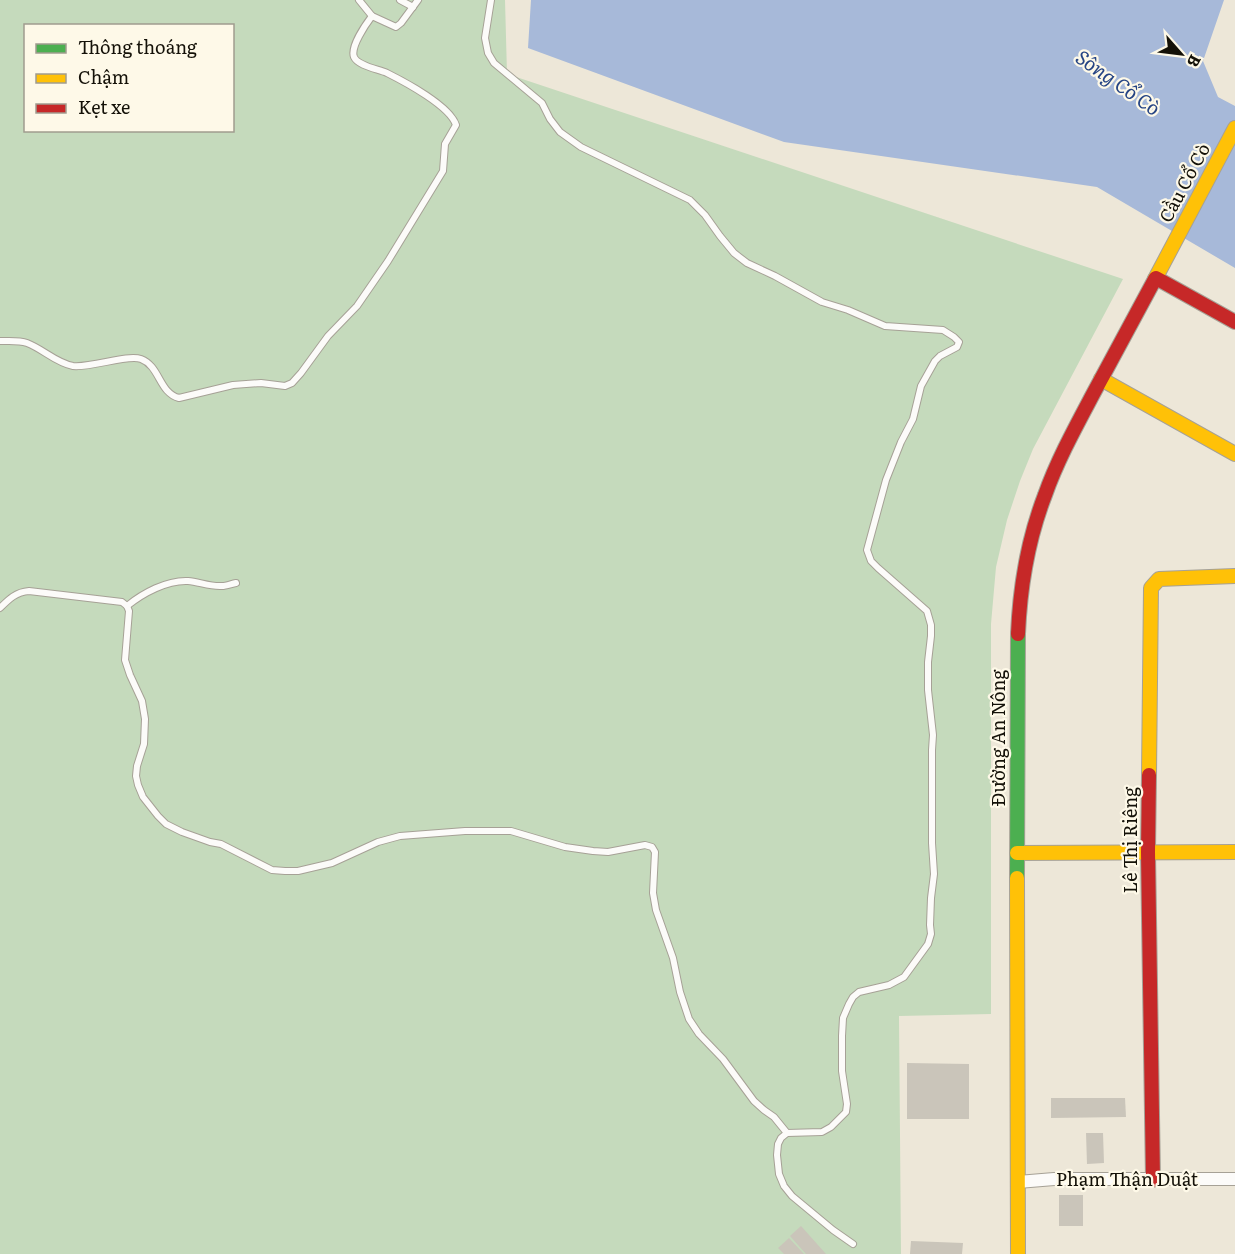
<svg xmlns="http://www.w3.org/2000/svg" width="1235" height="1254" font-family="Literata,serif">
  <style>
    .green { fill: #c5dabc; fill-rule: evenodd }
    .water { fill: #a7b9d9 }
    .building { fill: #cac5ba }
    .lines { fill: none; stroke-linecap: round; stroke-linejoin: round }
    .lane-casing { stroke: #a6a196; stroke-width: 8 }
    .street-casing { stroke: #a6a196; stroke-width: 14 }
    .fast-casing { stroke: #a6a196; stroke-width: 16 }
    .slow-casing { stroke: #a6a196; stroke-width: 16 }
    .jam-casing { stroke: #a6a196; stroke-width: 16 }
    .lane { stroke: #fcfbf9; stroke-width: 6 }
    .street { stroke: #fcfbf9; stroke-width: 12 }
    .fast { stroke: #4caf50; stroke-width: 14 }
    .slow { stroke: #ffc107; stroke-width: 14 }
    .jam { stroke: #c62828; stroke-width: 14 }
    .labels { text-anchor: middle; stroke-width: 4.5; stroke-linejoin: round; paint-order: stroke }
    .street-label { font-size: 18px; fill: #141108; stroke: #fef9e8 }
    .water-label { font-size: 20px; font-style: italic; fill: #254484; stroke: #fef9e8 }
  </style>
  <rect width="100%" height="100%" fill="#ede7d8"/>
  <path class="green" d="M0,0H505L507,74L1123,279L1033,449L1020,481L1007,520L996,567L991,624V1014L899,1016L901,1254H0ZM26,26H232V130H26Z"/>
  <path class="water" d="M531,0H1224L1203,61L1218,97L1235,106V268L1097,187L784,142L528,48Z"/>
  <g class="building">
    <path d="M907,1063L969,1064V1119H907Z"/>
    <path d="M1051,1098H1125L1126,1117L1051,1118Z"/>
    <path d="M1086,1133H1103L1104,1163L1087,1164Z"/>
    <rect x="1059" y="1195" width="24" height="31"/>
    <path d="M801,1226L826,1254H806L790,1236Z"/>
    <path d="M789,1238L804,1254H784L778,1248Z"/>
    <path d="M911,1241L963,1243L962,1254H910Z"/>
  </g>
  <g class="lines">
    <g class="lane-casing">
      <g id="lane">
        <path d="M359,0L372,16L396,27L401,23L418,0"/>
        <path d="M400,0L413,7"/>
        <path d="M491,0L485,38L488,53L494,63L542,103L550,119L560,132L581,147L690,200L705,215L720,236L734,253L747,263L775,276L822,302L848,310L885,326L943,330L954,337L959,342L957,347L940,356L935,361L921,386L913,419L901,442L886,480L867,550L871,561L878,568L927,611L931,625V636L928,662V690L933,735L932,750V843L934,874L931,898L930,925L931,934L928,944L904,977L889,985L859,992L853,997L849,1004L843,1018L842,1036V1071L847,1104L846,1112L831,1127L822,1132L787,1133L781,1138L778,1144L777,1155L779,1174L784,1186L792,1196L833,1230L853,1244"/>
        <path d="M0,341C9,341 19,340 27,343C43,349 56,363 73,366C92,368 127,354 141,359C160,366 159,393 179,398L233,385L261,383L285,386L292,383L301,373L328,336L357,306L388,261L443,171L445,144L456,125C450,106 405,82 387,73C378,69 358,66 354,57C350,47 366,24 372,16"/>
        <path d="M127,606C143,593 167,580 188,581C199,582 211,587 222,586C226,586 231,584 236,583"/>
        <path d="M0,608C9,599 16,592 29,591L122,602L127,606L129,611L125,660L130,675L142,701L145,719L144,744L137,766L136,776L138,785L143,797L158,816L166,824L182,832L210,842L221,844L272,870L285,871H298L332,863L378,842L400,836L465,831H511L565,847L593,851L608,852L645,845L652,847L655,852L653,893L656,910L673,958L680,992L689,1019L699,1034L723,1059L754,1101L764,1110L774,1117L787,1133"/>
      </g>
    </g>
    <g class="street-casing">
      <path id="street" d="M1018,1182L1054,1179H1235"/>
    </g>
    <g class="fast-casing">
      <path id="fast" d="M1017,878L1018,634"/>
    </g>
    <g class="slow-casing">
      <g id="slow">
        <path d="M1155,279L1235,128"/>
        <path d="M1101,379L1235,454"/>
        <path d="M1149,775L1151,588L1159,579L1235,576"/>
        <path d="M1017,853L1235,852"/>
        <path d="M1017,878L1018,1254"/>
      </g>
    </g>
    <g class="jam-casing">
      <g id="jam">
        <path d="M1156,278L1235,322"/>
        <path d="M1018,634C1020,587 1028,539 1045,495C1057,461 1075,428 1092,396C1113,357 1134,318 1155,279"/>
        <path d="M1149,775L1148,852L1153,1180"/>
      </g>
    </g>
    <use href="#lane" class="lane"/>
    <use href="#street" class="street"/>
    <use href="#fast" class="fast"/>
    <use href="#slow" class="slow"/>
    <use href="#jam" class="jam"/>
  </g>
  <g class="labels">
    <g class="street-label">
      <text transform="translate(1185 183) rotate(-62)" y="6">Cầu Cổ Cò</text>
      <text transform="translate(999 738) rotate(-90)" y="6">Đường An Nông</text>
      <text transform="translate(1131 840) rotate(-90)" y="6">Lê Thị Riêng</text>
      <text x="1127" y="1186">Phạm Thận Duật</text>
    </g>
    <g class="water-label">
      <text transform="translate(1118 83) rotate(35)" y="7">Sông Cổ Cò</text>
    </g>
  </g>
  <rect x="24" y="24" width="210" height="108" fill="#fef9e8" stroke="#a09c8e" stroke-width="1.5"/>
  <rect x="36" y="44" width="30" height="9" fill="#4caf50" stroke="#a09c8e" stroke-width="1.5"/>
  <text x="78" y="54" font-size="18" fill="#141108">Thông thoáng</text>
  <rect x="36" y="74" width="30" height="9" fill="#ffc107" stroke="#a09c8e" stroke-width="1.5"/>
  <text x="78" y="84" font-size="18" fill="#141108">Chậm</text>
  <rect x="36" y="104" width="30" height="9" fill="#c62828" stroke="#a09c8e" stroke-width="1.5"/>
  <text x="78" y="114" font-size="18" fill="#141108">Kẹt xe</text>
  <g transform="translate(1181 54) rotate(118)" stroke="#fef9e8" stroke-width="4.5" paint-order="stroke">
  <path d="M0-4.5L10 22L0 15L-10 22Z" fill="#141108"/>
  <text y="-9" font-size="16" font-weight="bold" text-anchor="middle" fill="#141108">B</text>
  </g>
</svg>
